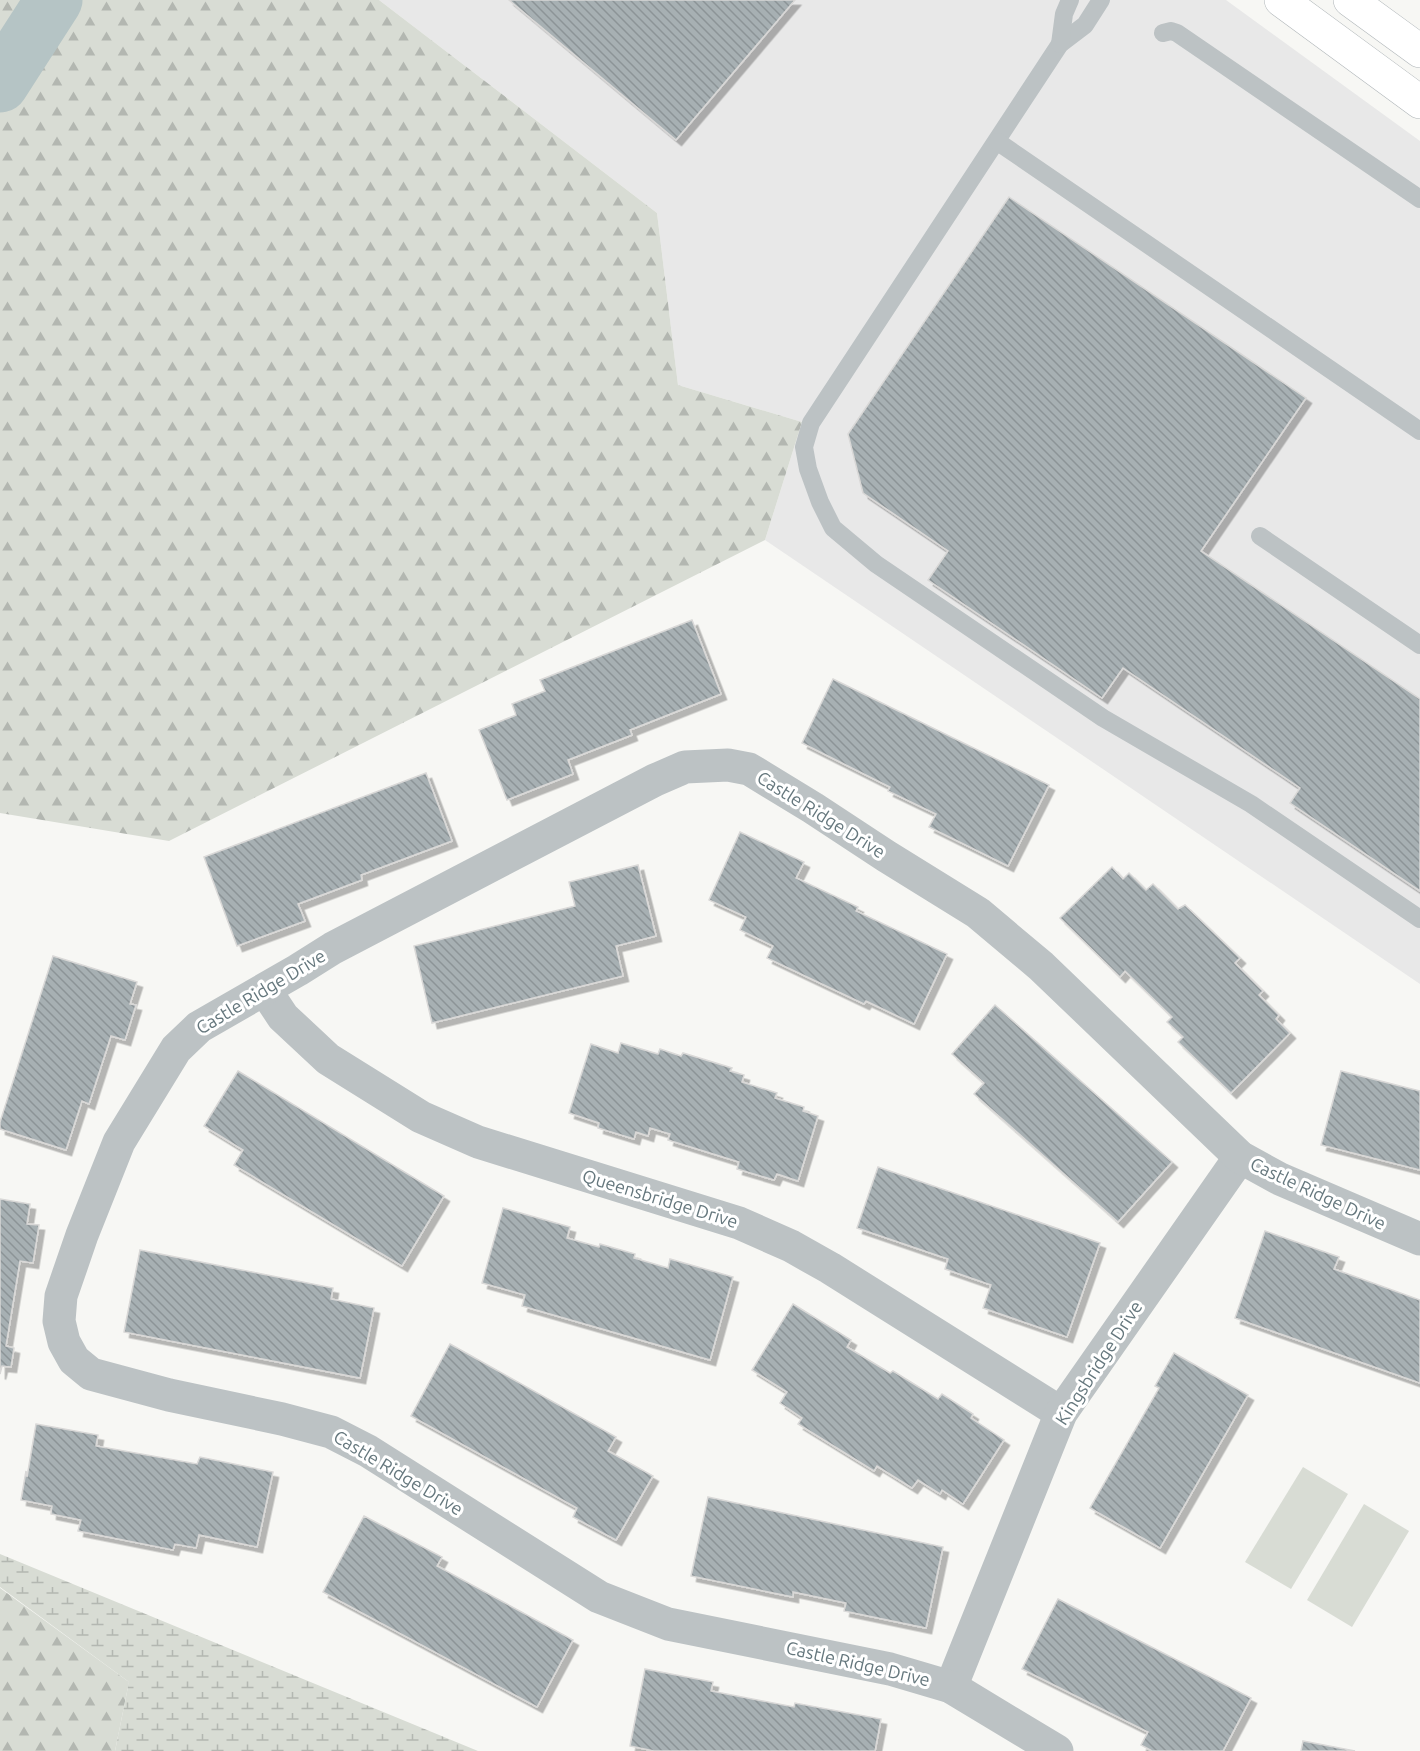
<svg xmlns="http://www.w3.org/2000/svg" width="1420" height="1751" font-family="Ubuntu,sans-serif">
  <style>
    .built { fill: #e8e8e8 }
    .grass { fill: #d8dcd4 }
    .forest { fill: url(#forest-firs) }
    .wetland { fill: url(#wetland-marsh) }
    .lines { fill: none; stroke-linecap: round; stroke-linejoin: round }
    .river { stroke: #b5c4c5; stroke-width: 57 }
    .building { fill: url(#building-back-hatch); stroke: #d9d8d7; stroke-width: 1.5; filter: url(#shadow) }
    .primary-casing { stroke: #b0b6b9; stroke-width: 34 }
    .service { stroke: #bcc2c4; stroke-width: 18 }
    .minor { stroke: #bcc2c4; stroke-width: 33 }
    .primary { stroke: #fff; stroke-width: 33 }
    .labels { text-anchor: middle; stroke-width: 6; stroke-linejoin: round; paint-order: stroke }
    .street-label { font-size: 18px; fill: #65777d; stroke: #fff }
  </style>
  <defs>
    <pattern id="forest-firs" width="22" height="20" patternUnits="userSpaceOnUse" patternTransform="scale(1.5)"><rect width="22" height="20" fill="#d8dcd4"/><path d="M5 1l3.5 6h-7zM16 11l3.5 6h-7z" fill="#b3b7b1"/></pattern>
    <pattern id="wetland-marsh" width="20" height="14" patternUnits="userSpaceOnUse" patternTransform="scale(1.5)"><rect width="20" height="14" fill="#d8dcd4"/><path d="M1 5h8M5 5V1M11 12h8M15 12V8" fill="none" stroke="#b3b7b1"/></pattern>
    <pattern id="building-back-hatch" width="6" height="6" patternUnits="userSpaceOnUse" patternTransform="scale(1.5)"><rect width="6" height="6" fill="#a7b0b3"/><path d="M-1 5l2 2M0 0l6 6M5-1l2 2" fill="none" stroke="#8c9497"/></pattern>
    <filter id="shadow"><feDropShadow dx="5.5" dy="5.5" stdDeviation="0" flood-color="#0004"/></filter>
  </defs>
  <rect width="100%" height="100%" fill="#f7f7f4"/>
  <path class="built" d="M379,0H1226L1420,141V984L765,540L802,422L678,385L657,213Z"/>
  <g class="grass">
    <path d="M1303,1467L1348,1494L1291,1589L1245,1562Z"/>
    <path d="M1364,1504L1409,1531L1352,1627L1307,1600Z"/>
  </g>
  <g class="forest">
    <path d="M0,0H379L657,213L678,385L802,422L765,540L169,841L0,813Z"/>
    <path d="M0,1588L129,1682L115,1751H0Z"/>
  </g>
  <path class="wetland" d="M0,1554L478,1751H115L129,1682L0,1587Z"/>
  <g class="lines">
    <path class="river" d="M0,84L54,0"/>
  </g>
  <g class="building">
    <path d="M509,0H795L676,140Z"/>
    <path d="M1009,197L1306,398L1201,551L1420,699V891L1290,803L1300,788L1123,668L1102,698L928,580L948,551L863,493L848,434Z"/>
    <path d="M692,620L721,694L630,730L632,735L568,760L573,774L507,800L479,730L516,715L512,704L545,691L540,680Z"/>
    <path d="M833,679L1049,785L1008,866L929,827L936,814L888,791L890,787L802,743Z"/>
    <path d="M426,773L452,841L361,875L362,880L298,904L305,921L237,946L204,857Z"/>
    <path d="M740,832L804,862L796,878L858,907L856,911L947,954L914,1024L866,1001L864,1004L767,958L773,946L740,930L746,917L709,900Z"/>
    <path d="M638,865L656,936L616,946L623,976L432,1023L414,946L575,906L569,882Z"/>
    <path d="M1112,867L1123,879L1129,873L1146,890L1153,884L1178,909L1185,905L1240,958L1235,963L1263,991L1259,995L1279,1015L1276,1019L1290,1033L1231,1093L1178,1042L1183,1037L1167,1022L1172,1017L1125,971L1120,977L1060,918Z"/>
    <path d="M53,956L137,982L130,1004L136,1005L125,1040L111,1036L89,1104L82,1101L66,1150L0,1129V1122Z"/>
    <path d="M995,1005L1172,1162L1118,1222L974,1094L984,1083L952,1054Z"/>
    <path d="M621,1043L658,1054L660,1049L681,1056L683,1053L732,1068L730,1071L744,1075L742,1082L777,1093L775,1098L804,1107L803,1111L818,1116L798,1181L777,1174L774,1180L737,1169L739,1162L668,1140L670,1134L650,1128L648,1136L636,1132L634,1139L598,1128L599,1123L569,1113L591,1044L618,1053Z"/>
    <path d="M238,1071L444,1196L402,1266L234,1165L243,1150L204,1126Z"/>
    <path d="M1341,1071L1420,1091V1170L1321,1145Z"/>
    <path d="M878,1167L1100,1243L1067,1337L983,1308L991,1285L945,1269L948,1259L857,1228Z"/>
    <path d="M0,1199L30,1204L27,1224L39,1225L33,1263L20,1261L6,1346L14,1348L11,1367L2,1366L0,1374Z"/>
    <path d="M503,1208L570,1227L567,1238L599,1247L600,1244L635,1254L634,1258L668,1268L670,1259L733,1277L710,1360L522,1306L525,1295L482,1283Z"/>
    <path d="M1265,1231L1339,1257L1334,1269L1420,1300V1383L1235,1318Z"/>
    <path d="M140,1250L333,1288L331,1299L374,1308L360,1378L124,1332Z"/>
    <path d="M793,1304L851,1340L847,1347L890,1373L893,1371L938,1399L942,1394L973,1414L971,1418L1004,1440L963,1504L942,1490L940,1494L918,1480L912,1488L877,1466L874,1471L798,1424L802,1418L780,1403L787,1392L752,1370Z"/>
    <path d="M450,1344L616,1437L608,1451L653,1476L616,1540L573,1517L577,1508L411,1416Z"/>
    <path d="M1174,1353L1248,1395L1160,1548L1090,1508L1159,1388L1155,1386Z"/>
    <path d="M36,1424L98,1435L96,1446L197,1464L200,1457L273,1472L257,1547L199,1535L196,1548L175,1544L173,1550L78,1531L81,1520L51,1514L52,1506L21,1500L26,1471L27,1477Z"/>
    <path d="M708,1497L943,1547L926,1628L844,1611L846,1603L793,1592V1597L691,1576Z"/>
    <path d="M364,1516L442,1557L437,1566L573,1640L537,1707L323,1592Z"/>
    <path d="M1058,1599L1251,1698L1223,1751H1152L1141,1745L1148,1732L1022,1669Z"/>
    <path d="M645,1669L713,1682L711,1691L794,1707L795,1703L881,1719L875,1751H654L630,1746Z"/>
    <path d="M1303,1741L1355,1751H1301Z"/>
  </g>
  <g class="lines">
    <g class="primary-casing">
      <g id="primary">
        <path d="M1281,0L1420,102"/>
        <path d="M1350,0L1420,51"/>
      </g>
    </g>
    <g class="service">
      <path d="M1101,0L1085,25L1060,44L811,423L804,447L808,469L820,502L833,528L876,564L1103,718L1251,804L1420,919"/>
      <path d="M1163,33L1171,31L1177,33L1420,199"/>
      <path d="M1060,44L1064,14L1070,0"/>
      <path d="M998,142L1420,431"/>
      <path d="M1260,536L1420,645"/>
    </g>
    <g class="minor">
      <path d="M265,990L283,1017L328,1059L421,1117L478,1142L739,1223L791,1246L830,1268L1061,1413"/>
      <path d="M951,1687L1061,1413L1240,1157"/>
      <path d="M1057,1751L951,1687L890,1669L668,1624L599,1597L368,1451L331,1432L282,1419L169,1395L91,1374L74,1360L64,1342L59,1321L61,1296L82,1235L119,1142L176,1049L199,1027L298,970L333,948L655,780L685,767L728,765L749,769L813,808L886,856L978,913L1041,966L1240,1157L1280,1179L1420,1239"/>
    </g>
    <use href="#primary" class="primary"/>
  </g>
  <g class="labels">
    <g class="street-label">
      <text transform="translate(821 815) rotate(32)" y="6">Castle Ridge Drive</text>
      <text transform="translate(261 992) rotate(-31)" y="6">Castle Ridge Drive</text>
      <text transform="translate(1318 1194) rotate(25)" y="6">Castle Ridge Drive</text>
      <text transform="translate(660 1199) rotate(17)" y="6">Queensbridge Drive</text>
      <text transform="translate(1099 1363) rotate(-57)" y="6">Kingsbridge Drive</text>
      <text transform="translate(398 1473) rotate(31)" y="6">Castle Ridge Drive</text>
      <text transform="translate(858 1664) rotate(13)" y="6">Castle Ridge Drive</text>
    </g>
  </g>
</svg>
